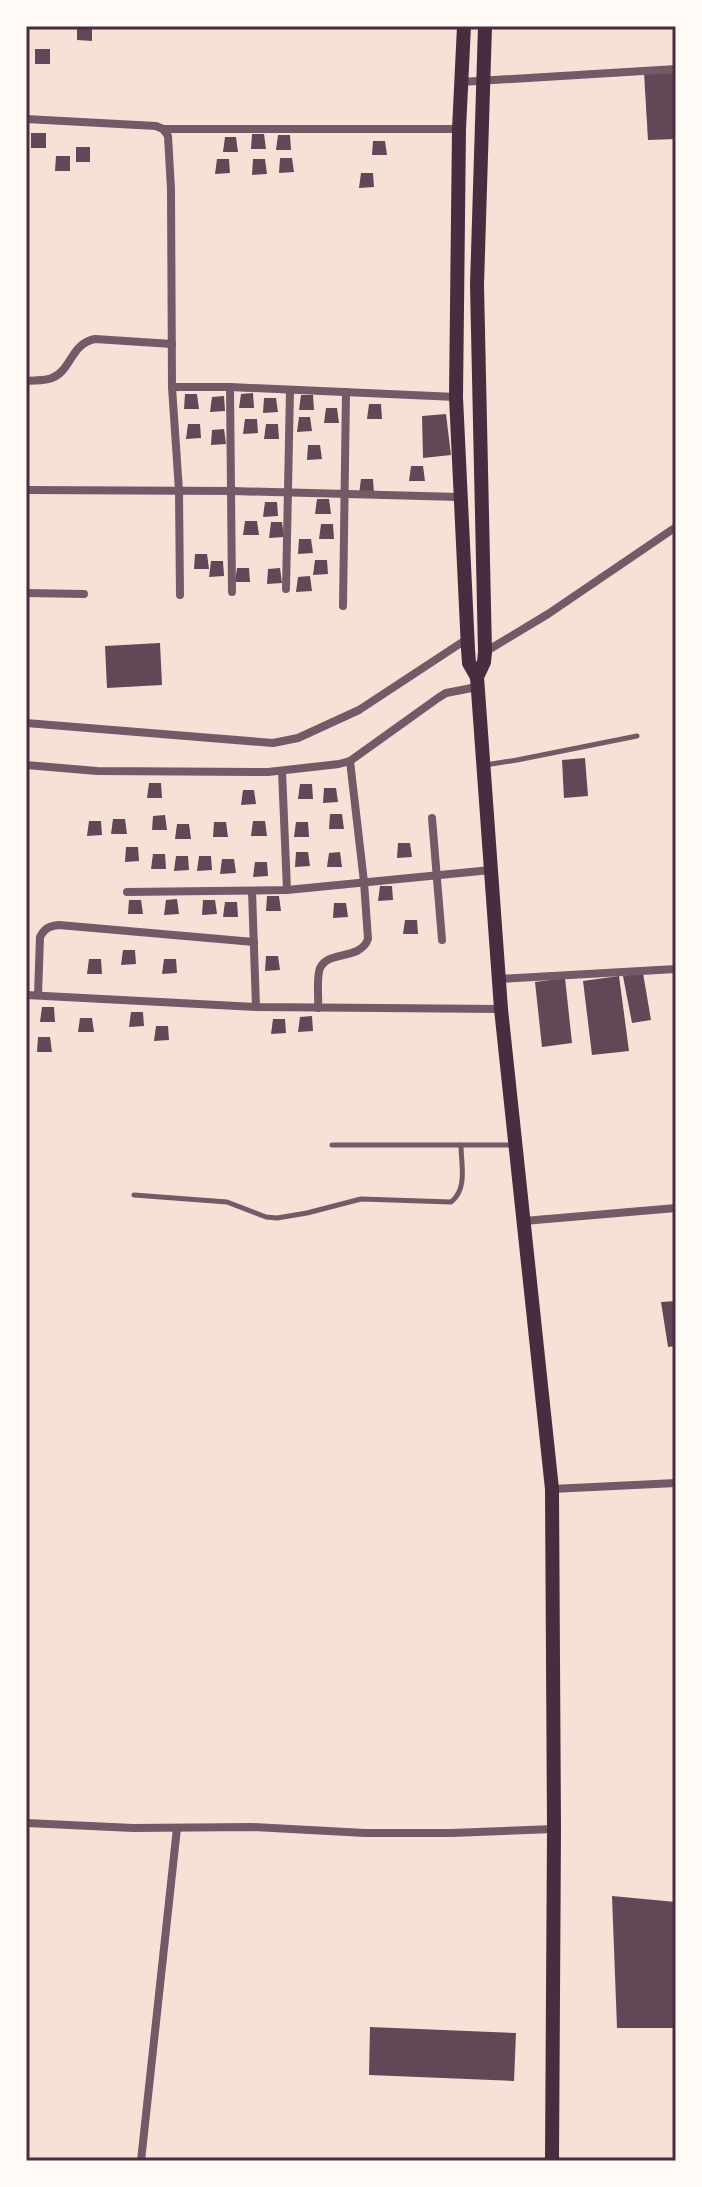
<svg xmlns="http://www.w3.org/2000/svg" width="702" height="2187" font-family="Mulish,sans-serif">
  <style>
    .building { fill: #644757 }
    .lines { fill: none; stroke-linecap: round; stroke-linejoin: round }
    .service { stroke: #755966; stroke-width: 5 }
    .minor { stroke: #755966; stroke-width: 8 }
    .secondary { stroke: #4a2c40; stroke-width: 14 }
    .neatline { fill: none; stroke: #4a2c40; stroke-width: 3 }
  </style>
  <rect width="100%" height="100%" fill="#f7e1d7"/>
  <g class="building">
    <path d="M77,26H92V41L77,40Z"/>
    <rect x="35" y="49" width="15" height="15"/>
    <path d="M676,71V139L648,140L644,73Z"/>
    <rect x="31" y="133" width="15" height="15"/>
    <path d="M252,134H264L266,149H251Z"/>
    <path d="M278,135H290L291,150H276Z"/>
    <path d="M225,137H236L238,152H223Z"/>
    <path d="M373,141H385L387,155H372Z"/>
    <rect x="76" y="147" width="14" height="15"/>
    <path d="M56,156H70V171H55Z"/>
    <path d="M280,158H292L294,172L279,173Z"/>
    <path d="M217,159H229L230,173L215,174Z"/>
    <path d="M253,159H265L267,174L252,175Z"/>
    <path d="M361,173H373L374,187L359,188Z"/>
    <path d="M253,393L254,408H239L241,394Z"/>
    <path d="M185,394H197L199,409H184Z"/>
    <path d="M301,395H313L314,410H299Z"/>
    <path d="M224,396L225,411L210,412L212,397Z"/>
    <path d="M264,398H276L278,412L263,413Z"/>
    <path d="M369,404H381L382,419H367Z"/>
    <path d="M326,408H337L339,423H324Z"/>
    <path d="M446,414L451,455L423,458L422,416Z"/>
    <path d="M299,417H310L312,431L297,432Z"/>
    <path d="M245,419H257L258,433L243,434Z"/>
    <path d="M188,424H200L201,438L186,439Z"/>
    <path d="M266,424H278L279,439H264Z"/>
    <path d="M224,429L226,444L211,445L212,430Z"/>
    <path d="M308,445H320L322,459L307,460Z"/>
    <path d="M411,466H423L425,481H409Z"/>
    <path d="M361,479H373L374,493L359,494Z"/>
    <path d="M317,499H329L331,514H315Z"/>
    <path d="M265,502H277L278,516L263,517Z"/>
    <path d="M245,521H257L259,535H243Z"/>
    <path d="M271,522H282L284,537L269,538Z"/>
    <path d="M321,524H333L334,539H319Z"/>
    <path d="M299,539H311L313,553L298,554Z"/>
    <path d="M195,554H207L209,569H194Z"/>
    <path d="M315,560H327L328,574L313,575Z"/>
    <path d="M211,561H223L224,576L209,577Z"/>
    <path d="M237,568H249L250,582H235Z"/>
    <path d="M280,568L282,583L267,584L268,569Z"/>
    <path d="M310,576L312,591L296,592L298,577Z"/>
    <path d="M160,643L162,685L107,688L105,646Z"/>
    <path d="M585,758L588,796L564,798L562,760Z"/>
    <path d="M149,783H161L162,798H147Z"/>
    <path d="M300,784H312L313,799H298Z"/>
    <path d="M324,788H336L338,802L323,803Z"/>
    <path d="M243,790H254L256,804L241,805Z"/>
    <path d="M330,814H342L344,829H329Z"/>
    <path d="M165,815L167,830H152L153,816Z"/>
    <path d="M113,819H125L127,834H111Z"/>
    <path d="M89,821H101L102,835L87,836Z"/>
    <path d="M253,821H265L267,836H251Z"/>
    <path d="M214,822H226L228,837H213Z"/>
    <path d="M296,822H308L309,837H294Z"/>
    <path d="M177,824H189L191,839H175Z"/>
    <path d="M398,843H410L412,857L397,858Z"/>
    <path d="M126,847H138L139,861L125,862Z"/>
    <path d="M296,852H308L310,866L295,867Z"/>
    <path d="M340,852L342,867H327L329,853Z"/>
    <path d="M153,854H165L166,869H151Z"/>
    <path d="M176,856H188L189,870L174,871Z"/>
    <path d="M199,856H211L212,870L197,871Z"/>
    <path d="M222,859H234L236,873L220,874Z"/>
    <path d="M255,862H267L268,876L253,877Z"/>
    <path d="M380,886H392L393,900L378,901Z"/>
    <path d="M267,896H279L281,911H266Z"/>
    <path d="M177,899L179,914L164,915L166,900Z"/>
    <path d="M129,900H141L143,914H128Z"/>
    <path d="M203,900H215L217,914L202,915Z"/>
    <path d="M225,902H237L238,917H223Z"/>
    <path d="M334,903H346L348,917L333,918Z"/>
    <path d="M405,920H417L418,934H403Z"/>
    <path d="M123,950H135L136,964L121,965Z"/>
    <path d="M266,956H278L280,970L265,971Z"/>
    <path d="M89,959H101L102,974H87Z"/>
    <path d="M164,959H176L177,973L162,974Z"/>
    <path d="M643,973L651,1020L632,1023L623,976Z"/>
    <path d="M619,976L629,1051L592,1055L583,981Z"/>
    <path d="M565,978L572,1043L542,1047L535,982Z"/>
    <path d="M42,1007H54L55,1022H40Z"/>
    <path d="M131,1012H143L144,1026L129,1027Z"/>
    <path d="M312,1016L313,1031L298,1032L300,1017Z"/>
    <path d="M80,1018H92L94,1032H78Z"/>
    <path d="M273,1019H285L286,1033L271,1034Z"/>
    <path d="M156,1026H168L169,1040L154,1041Z"/>
    <path d="M38,1037H50L52,1052H37Z"/>
    <path d="M676,1301V1346L668,1347L661,1302Z"/>
    <path d="M612,1896L676,1902V2028H617Z"/>
    <path d="M370,2027L516,2033L514,2081L369,2075Z"/>
  </g>
  <g class="lines">
    <g class="service">
      <path d="M485,765L517,760L637,736"/>
      <path d="M332,1145H515"/>
      <path d="M134,1195L227,1202L266,1217L277,1218L307,1213L361,1199L451,1202C468,1189 461,1164 461,1145"/>
    </g>
    <g class="minor">
      <path d="M461,82L676,69"/>
      <path d="M26,119L156,126L163,129L168,136L171,189L172,387L179,491L180,595"/>
      <path d="M163,129H459"/>
      <path d="M26,381C34,380 45,381 52,378C72,370 70,344 95,339L172,344"/>
      <path d="M172,387H230L456,397"/>
      <path d="M230,387L232,592"/>
      <path d="M26,490L232,491L459,497"/>
      <path d="M286,589L290,390"/>
      <path d="M26,593L84,594"/>
      <path d="M343,606L346,392"/>
      <path d="M485,652L548,614L676,527"/>
      <path d="M26,723L273,743L298,738L359,710L467,639"/>
      <path d="M26,765L97,771L268,772L339,764L350,761L438,698L446,693L477,687"/>
      <path d="M282,771L287,890"/>
      <path d="M432,818L442,940"/>
      <path d="M252,891L256,1007"/>
      <path d="M127,892L287,890L491,870"/>
      <path d="M499,979L676,969"/>
      <path d="M26,995L256,1007L501,1009"/>
      <path d="M38,995L40,937C45,928 49,926 59,925L254,942"/>
      <path d="M318,1008C319,996 316,979 320,968C328,950 360,961 368,939L364,882L350,761"/>
      <path d="M524,1221L676,1208"/>
      <path d="M552,1489L676,1483"/>
      <path d="M26,1823L133,1828L252,1827L365,1833H452L554,1829"/>
      <path d="M141,2161L177,1828"/>
    </g>
    <g class="secondary">
      <path d="M464,26L459,129L456,397L468,649L469,663L477,677L501,1009L552,1489L554,1829L552,2161"/>
      <path d="M477,677L484,662L485,652L477,285L485,26"/>
    </g>
  </g>
  <rect width="702" height="2187" fill="none" stroke="#fffaf5" stroke-width="56"/>
  <rect x="28" y="28" width="646" height="2131" class="neatline"/>
</svg>
